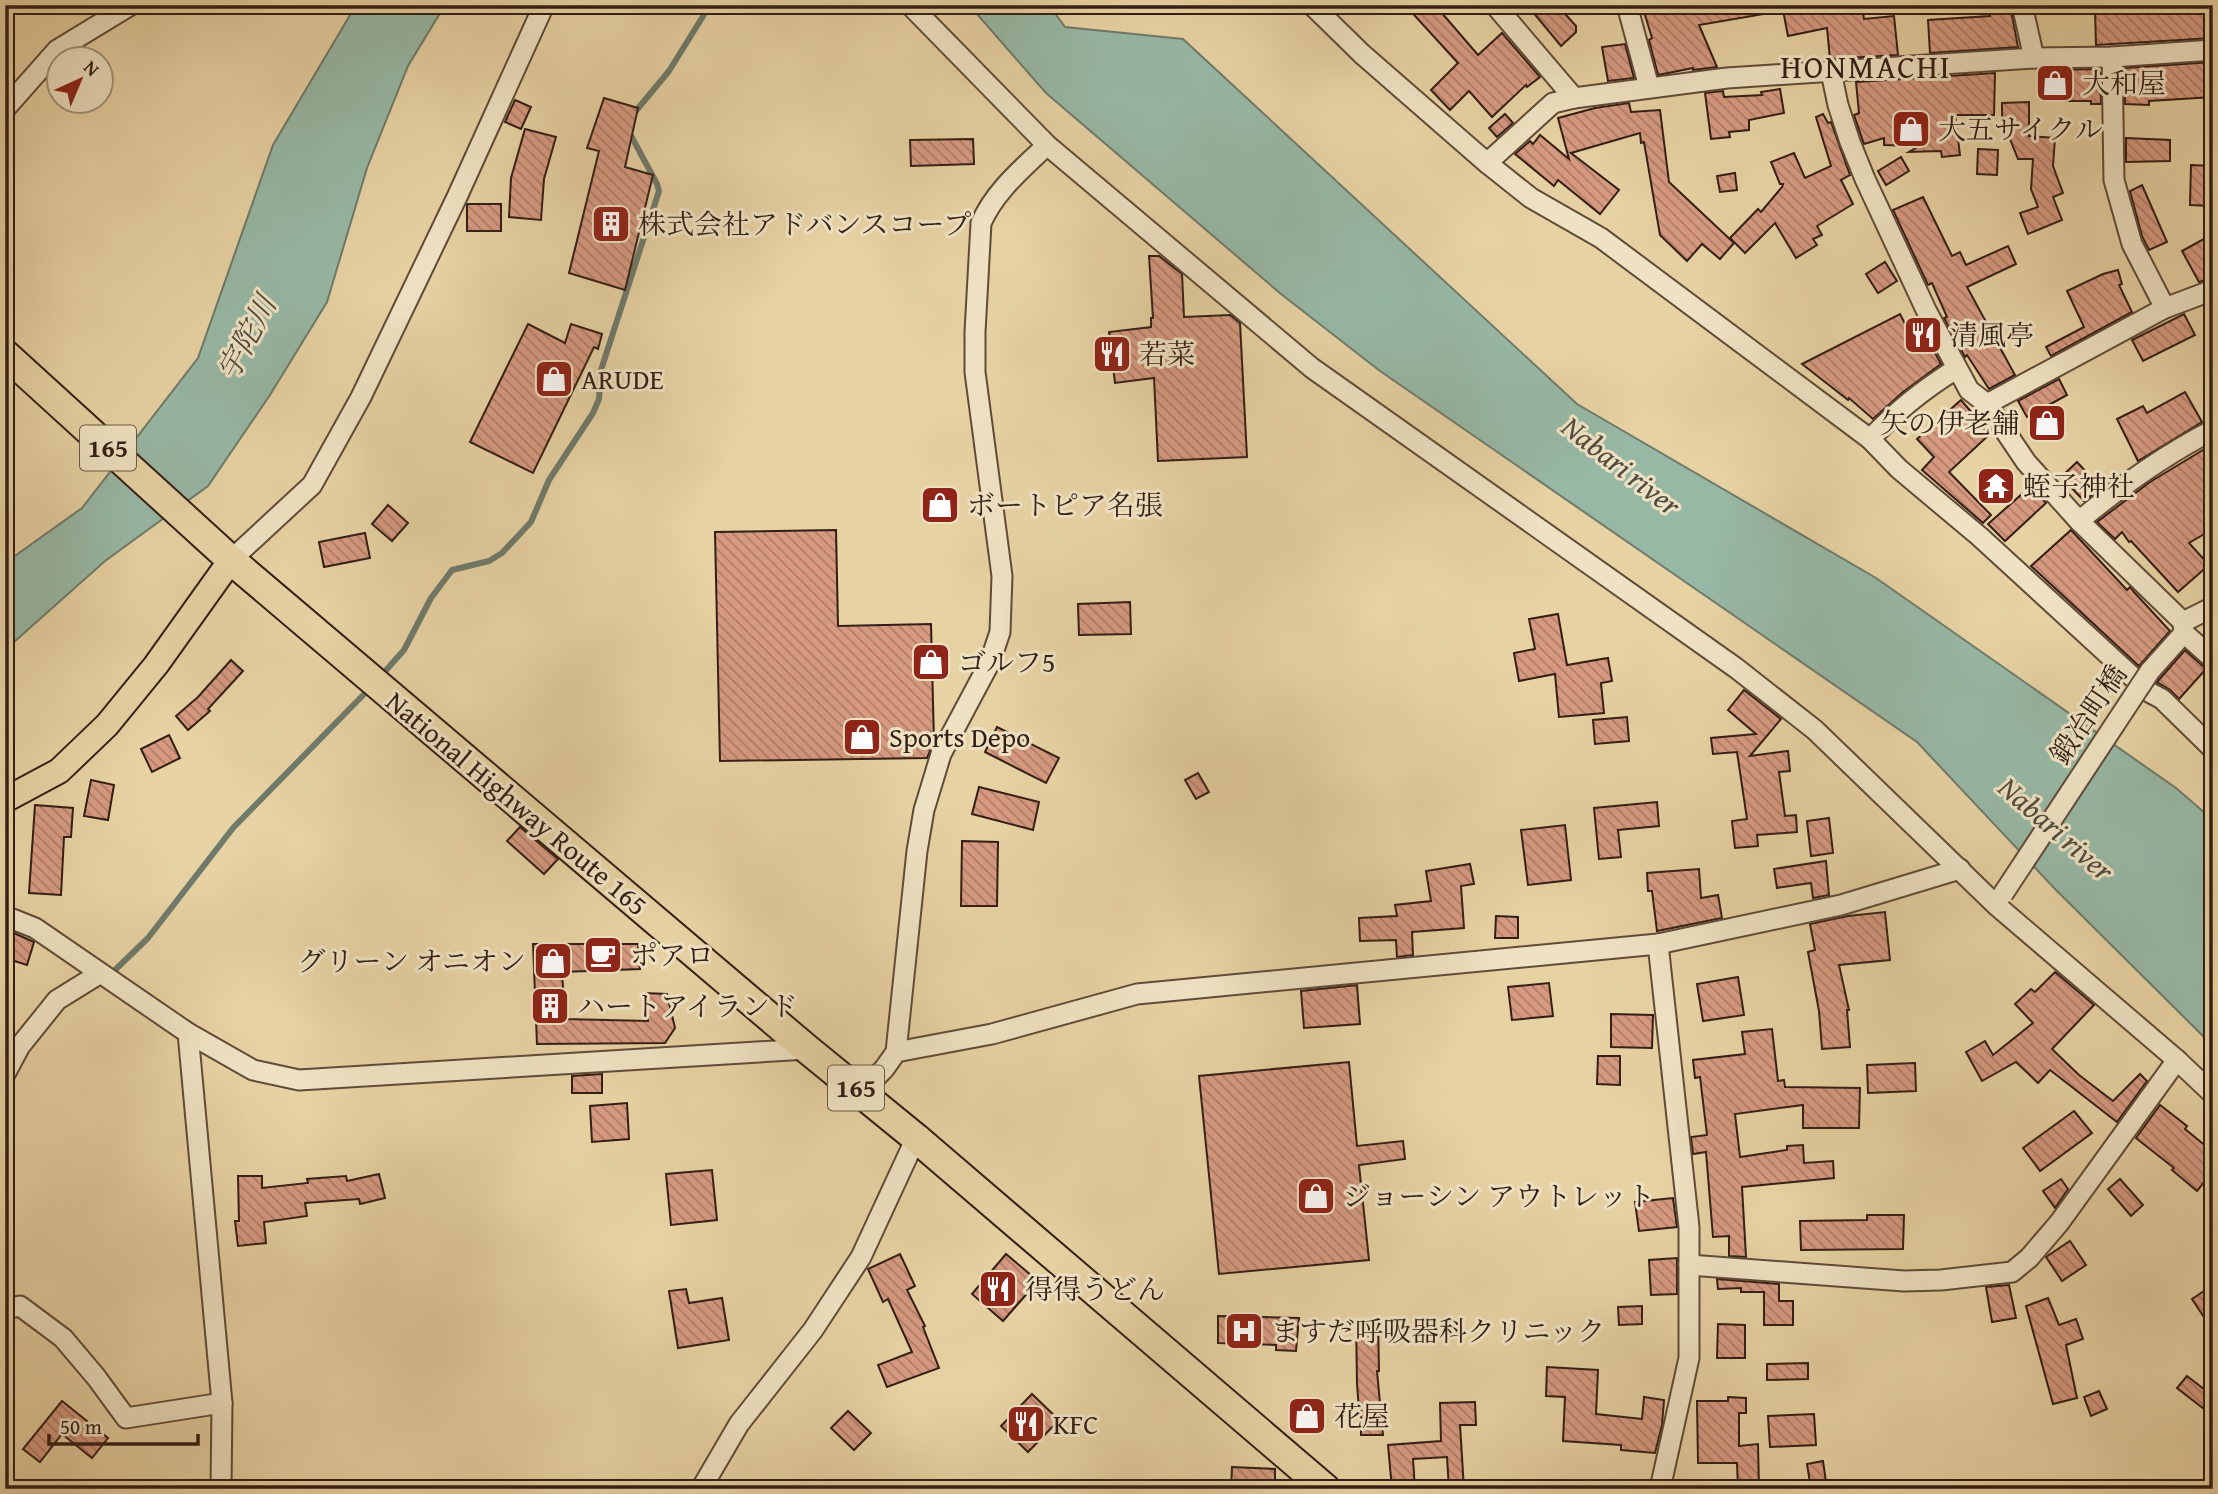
<svg xmlns="http://www.w3.org/2000/svg" width="2218" height="1494" font-family="'Gentium Book Plus','Noto Serif JP',serif">
  <style>
    .water { fill: #97b8a5; stroke: #6f7a6b; stroke-width: 2 }
    .lines { fill: none; stroke-linecap: round; stroke-linejoin: round }
    .stream { stroke: #6f7a6b; stroke-width: 6 }
    .building { fill: url(#building-back-hatch); stroke: #331e15; stroke-width: 2 }
    .minor-casing { stroke: #604b38; stroke-width: 23 }
    .major-casing { stroke: #331e15; stroke-width: 28 }
    .highway-casing { stroke: #331e15; stroke-width: 32 }
    .minor { stroke: #efe2c3; stroke-width: 19 }
    .major { stroke: #e7d2a3; stroke-width: 24 }
    .highway { stroke: #e7d2a3; stroke-width: 28 }
    .minor-bridge-casing { stroke: #604b38; stroke-width: 23; stroke-linecap: butt }
    .minor-bridge { stroke: #efe2c3; stroke-width: 19 }
    .labels { text-anchor: middle; stroke-width: 6; stroke-linejoin: round; paint-order: stroke }
    .shield { fill: #efe2c3; stroke: #6b5949; stroke-width: 2 }
    .shield-label { font-size: 26px; font-weight: bold; fill: #331e15 }
    .poi-label { font-size: 28px; fill: #331e15; stroke: #efe2c3; text-anchor: start }
    .street-label { font-size: 28px; fill: #331e15; stroke: #efe2c3 }
    .water-label { font-size: 30px; font-style: italic; fill: #514c40; stroke: #efe2c3 }
    .quarter-label { font-size: 32px; letter-spacing: 2px; fill: #331e15; stroke: #efe2c3 }
  </style>
  <defs>
    <pattern id="building-back-hatch" width="6" height="6" patternUnits="userSpaceOnUse" patternTransform="scale(1.75)"><rect width="6" height="6" fill="#d79a81"/><path d="M-1 5l2 2M0 0l6 6M5-1l2 2" fill="none" stroke="#af7d68"/></pattern>
  </defs>
  <rect width="100%" height="100%" fill="#e7d2a3"/>
  <filter id="stains"><feTurbulence type="fractalNoise" baseFrequency=".00286" numOctaves="4"/><feColorMatrix values="0 0 0 0 .2 0 0 0 0 .09 0 0 0 0 .02 0 0 0 .5 -.17"/></filter>
  <radialGradient id="worn" r=".72"><stop offset=".6" stop-color="#630" stop-opacity="0"/><stop offset="1" stop-color="#630" stop-opacity=".3"/></radialGradient>
  <g class="water">
    <path d="M356,5H445L408,66L367,168L327,302L270,395L208,486L105,561L5,650V563L82,508L198,358L273,145Z"/>
    <path d="M969,5H1049L1065,27L1183,39L1577,404L1876,578L2176,788L2213,820V1046L2055,889L1917,742L1380,371L1281,294L1046,93Z"/>
  </g>
  <g class="lines">
    <g class="stream">
      <path d="M635,112L669,71L710,5"/>
      <path d="M380,677L404,650L431,598L452,570L489,561L502,553L531,522L549,480L593,413L599,399L601,370L659,191L657,184L629,132"/>
      <path d="M114,971L148,938L233,828L370,688"/>
      <path d="M5,1091L12,1077"/>
    </g>
  </g>
  <g class="building">
    <path d="M1405,5H1435L1478,55L1502,33L1540,77L1527,87L1526,85L1492,117L1469,91L1450,110L1431,90L1458,63Z"/>
    <path d="M1527,5H1557L1576,26V32L1561,46Z"/>
    <path d="M1642,5H1763L1764,14L1699,25L1717,67L1693,70V68L1658,75L1649,40L1652,38Z"/>
    <path d="M1782,5H1862L1864,19L1894,16L1898,55L1830,59L1827,28L1788,36Z"/>
    <path d="M1988,5H2010L2018,47L1930,53L1928,20L1990,16Z"/>
    <path d="M2213,5V38L2096,45L2095,9Z"/>
    <path d="M1625,44L1634,78L1608,81L1602,47Z"/>
    <path d="M2213,62V97L2149,101V105L2125,104L2124,68Z"/>
    <path d="M2100,69L2101,104H2091V101H2044V70Z"/>
    <path d="M1995,73L1994,115H1955L1960,155L1942,157L1941,151L1909,152L1919,146L1884,145V138L1864,144L1854,115L1859,113L1856,82Z"/>
    <path d="M1780,89L1784,113L1749,120V130L1729,132L1730,137L1711,139L1705,93L1723,91L1724,97L1762,95L1761,92Z"/>
    <path d="M604,98L638,108L625,167L653,175L625,290L569,273L599,151L587,148Z"/>
    <path d="M515,100L531,107L521,129L505,122Z"/>
    <path d="M2029,102V136L2055,138L2053,166L2063,193L2053,197L2062,220L2028,234L2020,213L2038,207L2031,189L2033,159H2018L2002,119V103Z"/>
    <path d="M1629,103L1631,112L1660,110L1669,182L1734,243L1720,259L1702,244L1687,261L1660,235L1644,142L1641,143L1640,133L1571,153L1619,190L1600,214L1558,180L1554,186L1515,154L1530,141L1533,144L1540,135L1569,159L1558,118L1595,108Z"/>
    <path d="M1505,114L1513,123L1497,137L1489,128Z"/>
    <path d="M1823,114L1828,123L1831,122L1850,175L1841,180L1853,204L1817,226L1822,235L1813,239L1817,245L1796,258L1775,223L1745,253L1730,238L1758,209L1761,212L1782,187L1783,184H1780L1771,162L1794,153L1805,178L1831,166L1816,117Z"/>
    <path d="M525,129L556,137L544,179L541,220L509,217L511,178Z"/>
    <path d="M2126,138L2170,140V161L2126,162Z"/>
    <path d="M973,139L974,164L911,166L910,140Z"/>
    <path d="M1978,149L1998,150L1997,175L1977,174Z"/>
    <path d="M1901,157L1909,171L1886,185L1878,171Z"/>
    <path d="M2191,165L2213,166V206L2190,205Z"/>
    <path d="M1735,173L1737,190L1720,192L1717,176Z"/>
    <path d="M2142,185L2167,242L2149,250L2142,236L2130,191Z"/>
    <path d="M1923,197L1952,256L1960,252L1966,265L2008,246L2016,264L1967,287L2015,375L1989,389L1967,355L1965,357L1944,318L1947,317L1932,283L1928,285L1893,210Z"/>
    <rect x="467" y="204" width="34" height="27"/>
    <path d="M2213,234V278L2199,282L2182,251Z"/>
    <path d="M1149,256H1159L1182,274L1184,317L1230,315L1240,323L1247,457L1158,461L1154,378L1115,383L1109,332L1151,327V318H1153Z"/>
    <path d="M1885,262L1897,281L1878,293L1866,274Z"/>
    <path d="M2118,270L2122,284L2119,285L2132,312L2051,356L2046,347L2084,327L2067,291L2103,274Z"/>
    <path d="M1900,314L1911,336L1923,330L1941,364L1903,392L1873,419L1849,398L1848,400L1802,364Z"/>
    <path d="M2184,314L2195,335L2143,361L2132,340Z"/>
    <path d="M528,324L565,343L571,324L602,334L598,349L594,347L533,473L470,442Z"/>
    <path d="M2059,379L2067,395L2027,417L2018,401Z"/>
    <path d="M2185,392L2202,422L2138,461L2117,419L2143,406L2147,413Z"/>
    <path d="M1961,400L1990,434L1949,472L1991,515L1983,523L1922,470L1934,457L1917,439Z"/>
    <path d="M2213,444V529L2189,543L2209,565L2178,592L2131,541L2129,542L2122,532L2115,539L2097,522L2150,482Z"/>
    <path d="M2077,462L2101,488L2084,501L2061,477Z"/>
    <path d="M2031,486L2046,503L2005,541L1988,524Z"/>
    <path d="M388,505L408,523L392,541L372,524Z"/>
    <path d="M836,530L838,626L931,624L934,742L927,758L720,761L715,532Z"/>
    <path d="M2071,530L2127,590L2130,587L2134,592L2170,631L2139,666L2031,566Z"/>
    <path d="M365,533L370,558L324,567L319,542Z"/>
    <path d="M1130,602L1131,634L1079,635L1078,604Z"/>
    <path d="M1558,614L1567,665L1608,658L1612,681L1601,683L1604,713L1559,717L1555,674L1519,681L1514,653L1535,649L1529,619Z"/>
    <path d="M2185,650L2206,669L2179,699L2170,690L2157,682Z"/>
    <path d="M231,660L243,671L208,709L210,711L188,730L176,716L198,697Z"/>
    <path d="M1744,690L1781,719L1750,756L1788,751L1790,771L1779,772L1785,816L1796,815L1797,832L1757,835L1758,846L1735,848L1732,821L1747,819L1737,752L1713,754L1711,738L1756,734L1728,710Z"/>
    <path d="M1627,717L1629,741L1595,744L1593,720Z"/>
    <path d="M997,727L1059,758L1046,783L985,752Z"/>
    <path d="M169,735L180,758L152,772L141,749Z"/>
    <path d="M1198,773L1209,792L1196,799L1185,780Z"/>
    <path d="M91,780L114,785L108,820L84,816Z"/>
    <path d="M979,787L1039,802L1033,830L972,814Z"/>
    <path d="M1657,802L1659,826L1618,830L1621,857L1599,859L1594,808Z"/>
    <path d="M35,805L73,808L71,837H64L61,895L29,893Z"/>
    <path d="M1829,818L1833,853L1811,856L1807,821Z"/>
    <path d="M1565,825L1571,880L1528,885L1521,830Z"/>
    <path d="M520,827L558,859L544,874L507,841Z"/>
    <path d="M962,841L998,842L997,906H961Z"/>
    <path d="M1826,861L1829,895L1813,898L1811,883L1777,888L1774,869Z"/>
    <path d="M1470,864L1474,884L1461,886L1464,928L1412,932L1413,955L1397,957L1396,940L1360,941L1359,918L1397,916L1395,905L1431,901L1426,871Z"/>
    <path d="M1699,869L1701,898L1718,895L1722,918L1657,931L1652,891H1648L1647,873Z"/>
    <path d="M1885,912L1890,960L1839,965L1849,1010H1847L1850,1047L1822,1049L1819,1011L1808,952L1815,950L1810,924L1848,916Z"/>
    <path d="M1496,916L1518,917V938H1495Z"/>
    <path d="M5,929L34,942L27,965L5,958Z"/>
    <path d="M533,944H638L640,969L562,972L565,1019L648,1021L644,993L667,994L675,1028L665,1043L537,1044Z"/>
    <path d="M2055,972L2094,1005L2052,1049L2079,1075L2113,1101L2140,1074L2147,1081L2117,1122L2050,1070L2038,1083L2016,1062L1982,1081L1966,1052L1985,1041L1993,1055L2033,1023L2015,1004L2031,989L2035,992Z"/>
    <path d="M1738,977L1744,1015L1703,1021L1697,984Z"/>
    <path d="M1549,983L1553,1016L1512,1020L1508,987Z"/>
    <path d="M1357,985L1360,1024L1304,1028L1301,991Z"/>
    <path d="M1611,1014L1653,1015L1652,1048L1611,1047Z"/>
    <path d="M1772,1029L1778,1081L1784,1080L1785,1087L1860,1088L1859,1128H1803V1105L1735,1114L1740,1157L1787,1150V1146L1803,1145L1804,1163L1833,1161L1834,1178L1742,1187L1746,1257L1729,1256V1236L1713,1237L1706,1152L1693,1154L1691,1137L1707,1135L1700,1077L1695,1078L1693,1060L1745,1054L1742,1032Z"/>
    <path d="M1598,1056H1620V1085L1597,1084Z"/>
    <path d="M1349,1062L1357,1146L1403,1141L1405,1159L1359,1165L1369,1260L1219,1274L1199,1076Z"/>
    <path d="M1915,1063L1916,1091L1868,1093L1867,1065Z"/>
    <path d="M602,1074V1093H572V1076Z"/>
    <path d="M627,1103L629,1139L592,1142L590,1106Z"/>
    <path d="M2160,1105L2187,1126L2185,1129L2213,1152V1189L2205,1181L2197,1191L2172,1170L2174,1168L2136,1138Z"/>
    <path d="M2074,1111L2092,1133L2040,1171L2023,1148Z"/>
    <path d="M712,1170L717,1220L671,1225L666,1174Z"/>
    <path d="M379,1174L385,1198L360,1204L359,1199L305,1203L307,1216L264,1222L266,1243L238,1246L235,1221H239L238,1176H262V1188L308,1183L307,1179L346,1176L347,1181Z"/>
    <path d="M2061,1179L2068,1189L2055,1208L2043,1191Z"/>
    <path d="M2120,1179L2143,1205L2131,1216L2108,1189Z"/>
    <path d="M1673,1198L1677,1227L1639,1231L1635,1202Z"/>
    <path d="M1867,1215H1904L1903,1249L1801,1250L1800,1221L1867,1220Z"/>
    <path d="M2070,1241L2086,1265L2062,1281L2046,1257Z"/>
    <path d="M900,1254L915,1286L907,1290L925,1326L923,1327L939,1368L887,1387L878,1365L912,1352L888,1299L883,1302L868,1269Z"/>
    <path d="M1006,1254L1038,1281L1003,1321L972,1294Z"/>
    <path d="M1677,1258V1294L1651,1295L1649,1260Z"/>
    <path d="M1717,1279L1779,1284V1301H1793V1325H1764V1292H1741V1288L1718,1289Z"/>
    <path d="M2009,1285L2016,1318L1992,1322L1986,1287Z"/>
    <path d="M2213,1285V1331L2192,1299Z"/>
    <path d="M686,1289L689,1303L722,1298L729,1340L678,1348L669,1291Z"/>
    <path d="M2048,1298L2059,1325L2076,1319L2083,1339L2066,1345L2077,1398L2053,1404L2026,1306Z"/>
    <path d="M1642,1306V1324L1619,1325L1618,1307Z"/>
    <path d="M1218,1316L1299,1318L1296,1351L1276,1350V1345L1218,1343Z"/>
    <path d="M1356,1320H1378L1379,1371H1377L1383,1435H1361V1411H1359L1357,1383Z"/>
    <path d="M1718,1324L1745,1325V1358H1717Z"/>
    <path d="M1808,1363V1379L1767,1380V1364Z"/>
    <path d="M1547,1367L1598,1370L1596,1414L1642,1419L1644,1397L1664,1400L1662,1425L1655,1453L1621,1450V1445L1563,1441L1565,1397L1546,1396Z"/>
    <path d="M2187,1376L2213,1396V1416L2177,1388Z"/>
    <path d="M2099,1391L2107,1409L2091,1416L2084,1397Z"/>
    <path d="M1032,1394L1059,1420L1028,1452L1001,1426Z"/>
    <path d="M1728,1397L1746,1398V1413H1739V1446L1758,1444L1759,1489H1738L1737,1463H1698L1697,1401H1728Z"/>
    <path d="M62,1401L108,1438L92,1458L62,1434L40,1462L23,1449Z"/>
    <path d="M1475,1402L1476,1425H1460L1464,1489H1449L1447,1457L1413,1459L1415,1489H1392L1388,1445L1441,1441L1440,1403Z"/>
    <path d="M848,1411L871,1433L854,1450L831,1428Z"/>
    <path d="M1814,1414L1816,1445L1770,1447L1768,1416Z"/>
    <path d="M1823,1461L1827,1489H1811L1807,1464Z"/>
    <path d="M1232,1467L1275,1469V1489H1231Z"/>
  </g>
  <g class="lines">
    <g class="minor-casing">
      <g id="minor">
        <path d="M910,5L1047,145L1312,368L1736,668L1815,730L1996,905L2177,1060L2213,1094"/>
        <path d="M1312,5L1362,54L1487,163L1553,103L1574,98L1727,78L2034,58L2112,57L2213,50"/>
        <path d="M1495,5L1574,98"/>
        <path d="M1627,5L1649,87"/>
        <path d="M2022,5L2034,58"/>
        <path d="M2112,57L2114,180L2132,244L2165,308"/>
        <path d="M1831,72L1838,105L1850,142L1865,179L1927,312L1969,390L1987,404L2026,462L2079,521L2183,622L2184,633L2213,659"/>
        <path d="M5,109L57,50L131,5"/>
        <path d="M1487,163L1531,198L1601,238L1870,439L1899,469L1979,536L2149,692L2162,699L2213,749"/>
        <path d="M1987,404L2165,308L2213,290"/>
        <path d="M1870,439C1898,410 1921,391 1956,369"/>
        <path d="M2079,521C2121,486 2164,455 2213,430"/>
        <path d="M231,560L312,485L361,397L457,197L544,5"/>
        <path d="M2183,622L2213,607"/>
        <path d="M2150,671L2184,633"/>
        <path d="M5,916L35,928L188,1033L253,1070L299,1080L807,1049"/>
        <path d="M1658,944L1689,1227V1358L1660,1489"/>
        <path d="M188,1033L222,1403L221,1489"/>
        <path d="M896,1052L992,1034L1137,994L1658,944L1841,905L1960,869"/>
        <path d="M5,1074L20,1046L57,1000L99,974"/>
        <path d="M861,1092L884,1069L896,1052L917,851L924,810L941,754L990,662L1000,632L1002,576L975,372V332L981,223C995,191 1022,169 1047,145"/>
        <path d="M1689,1265L1904,1281L1941,1280L2012,1272L2029,1258L2059,1223L2177,1060"/>
        <path d="M5,1309L20,1306L63,1338L96,1377L126,1418L222,1403"/>
        <path d="M701,1489L739,1424L813,1330L861,1257L916,1138"/>
      </g>
    </g>
    <g class="major-casing">
      <path id="major" d="M5,800L59,771L107,725L156,665L231,560"/>
    </g>
    <g class="highway-casing">
      <path id="highway" d="M5,354L231,560L807,1049L916,1138L1326,1489"/>
    </g>
    <use href="#minor" class="minor"/>
    <use href="#major" class="major"/>
    <use href="#highway" class="highway"/>
    <g class="minor-bridge-casing">
      <path id="minor-bridge" d="M2003,894L2150,671"/>
    </g>
    <use href="#minor-bridge" class="minor-bridge"/>
  </g>
  <defs>
    <g id="shop-square" transform="scale(2.0125)"><rect x="-9" y="-9" width="18" height="18" rx="4" fill="#8f2418" stroke="#efe2c3"/><path d="M-5-2.5h2.3a2.7 3.5 0 0 1 5.4 0H5L5.5 6h-11ZM-1.5-2.5h3a1.5 2.3 0 0 0-3 0Z" fill="#fff"/></g>
    <g id="building-square" transform="scale(2.0125)"><rect x="-9" y="-9" width="18" height="18" rx="4" fill="#8f2418" stroke="#efe2c3"/><path d="M-4-6H4V6H1V3H-1V6H-4ZM-2.5-4.3h1.7v1.8h-1.7ZM.8-4.3h1.7v1.8H.8ZM-2.5-1h1.7V.8h-1.7ZM.8-1h1.7V.8H.8Z" fill="#fff"/></g>
    <g id="restaurant-square" transform="scale(2.0125)"><rect x="-9" y="-9" width="18" height="18" rx="4" fill="#8f2418" stroke="#efe2c3"/><path d="M-5-6h1v4h1v-4h1v4h1v-4h1v5L-1.5 .5V6h-2V.5L-5-1ZM5-6V6H3V1.5H1.5Q1.5-4 5-6Z" fill="#fff"/></g>
    <g id="temple-square" transform="scale(2.0125)"><rect x="-9" y="-9" width="18" height="18" rx="4" fill="#8f2418" stroke="#efe2c3"/><path d="M0-6L5-2H3V0L6.5 2.5H4V6H1.5V3h-3V6H-4V2.5H-6.5L-3 0V-2H-5Z" fill="#fff"/></g>
    <g id="cafe-square" transform="scale(2.0125)"><rect x="-9" y="-9" width="18" height="18" rx="4" fill="#8f2418" stroke="#efe2c3"/><path d="M-5.5-4.5H6V0H3Q3 3.5 0 3.5H-2.5Q-5.5 3.5-5.5 0ZM3-3.2v2h1.7v-2ZM-6 4.5H4V6H-6Z" fill="#fff"/></g>
    <g id="hospital-square" transform="scale(2.0125)"><rect x="-9" y="-9" width="18" height="18" rx="4" fill="#8f2418" stroke="#efe2c3"/><path d="M-5-5h3v3.5h4V-5h3V5h-3V1.5h-4V5h-3Z" fill="#fff"/></g>
  </defs>
  <g fill-rule="evenodd">
    <use href="#shop-square" x="2055" y="83"/>
    <use href="#shop-square" x="1911" y="129"/>
    <use href="#building-square" x="611" y="224"/>
    <use href="#restaurant-square" x="1923" y="335"/>
    <use href="#restaurant-square" x="1112" y="354"/>
    <use href="#shop-square" x="554" y="379"/>
    <use href="#shop-square" x="2047" y="423"/>
    <use href="#temple-square" x="1996" y="486"/>
    <use href="#shop-square" x="940" y="505"/>
    <use href="#shop-square" x="931" y="662"/>
    <use href="#shop-square" x="862" y="737"/>
    <use href="#cafe-square" x="603" y="955"/>
    <use href="#shop-square" x="553" y="961"/>
    <use href="#building-square" x="550" y="1006"/>
    <use href="#shop-square" x="1316" y="1196"/>
    <use href="#restaurant-square" x="998" y="1289"/>
    <use href="#hospital-square" x="1244" y="1331"/>
    <use href="#shop-square" x="1307" y="1416"/>
    <use href="#restaurant-square" x="1026" y="1424"/>
  </g>
  <g class="labels">
    <g class="shield">
      <rect x="80" y="425.5" width="56" height="45" rx="5"/>
      <rect x="828" y="1065.5" width="56" height="45" rx="5"/>
    </g>
    <g class="shield-label">
      <text x="108" y="457">165</text>
      <text x="856" y="1097">165</text>
    </g>
    <g class="poi-label">
      <text x="2082" y="93">大和屋</text>
      <text x="1938" y="139">大五サイクル</text>
      <text x="638" y="234">株式会社アドバンスコープ</text>
      <text x="1950" y="345">清風亭</text>
      <text x="1139" y="364">若菜</text>
      <text x="581" y="389">ARUDE</text>
      <text x="2020" y="433" text-anchor="end">矢の伊老舗</text>
      <text x="2023" y="496">蛭子神社</text>
      <text x="967" y="515">ボートピア名張</text>
      <text x="958" y="672">ゴルフ5</text>
      <text x="889" y="747">Sports Depo</text>
      <text x="630" y="965">ポアロ</text>
      <text x="526" y="971" text-anchor="end">グリーン オニオン</text>
      <text x="577" y="1016">ハートアイランド</text>
      <text x="1343" y="1206">ジョーシン アウトレット</text>
      <text x="1025" y="1299">得得うどん</text>
      <text x="1271" y="1341">ますだ呼吸器科クリニック</text>
      <text x="1334" y="1426">花屋</text>
      <text x="1053" y="1434">KFC</text>
    </g>
    <g class="street-label">
      <text transform="translate(2088 714) rotate(-56)" y="10">鍛冶町橋</text>
      <text transform="translate(517 803) rotate(40)" y="10">National Highway Route 165</text>
    </g>
    <g class="water-label">
      <text transform="translate(247 338) rotate(-62)" y="10">宇陀川</text>
      <text transform="translate(1621 466) rotate(38)" y="10">Nabari river</text>
      <text transform="translate(2056 829) rotate(41)" y="10">Nabari river</text>
    </g>
    <g class="quarter-label">
      <text x="1866" y="78">HONMACHI</text>
    </g>
  </g>
  <rect width="2218" height="1494" fill="none" stroke="#e7d2a3" stroke-width="28"/>
  <rect x="7" y="7" width="2204" height="1480" fill="none" stroke="#331e15" stroke-width="3.5"/>
  <rect x="14" y="14" width="2190" height="1466" fill="none" stroke="#331e15" stroke-width="2"/>
  <g transform="translate(80 80) rotate(44)"><circle r="33" fill="#efe2c3" stroke="#a4947d" stroke-width="2"/>
  <path d="M0-5L12 26L0 18L-12 26Z" fill="#8f2418"/>
  <text y="-10" font-size="19" font-weight="bold" text-anchor="middle" fill="#331e15">N</text>
  </g>
  <path d="M49 1434v10h149v-10" fill="none" stroke="#331e15" stroke-width="3.5"/>
  <text x="60" y="1434" font-size="21" fill="#331e15" stroke="#efe2c3" stroke-width="5" paint-order="stroke">50 m</text>
  <rect width="100%" height="100%" filter="url(#stains)"/>
  <rect width="100%" height="100%" fill="url(#worn)"/>
</svg>
